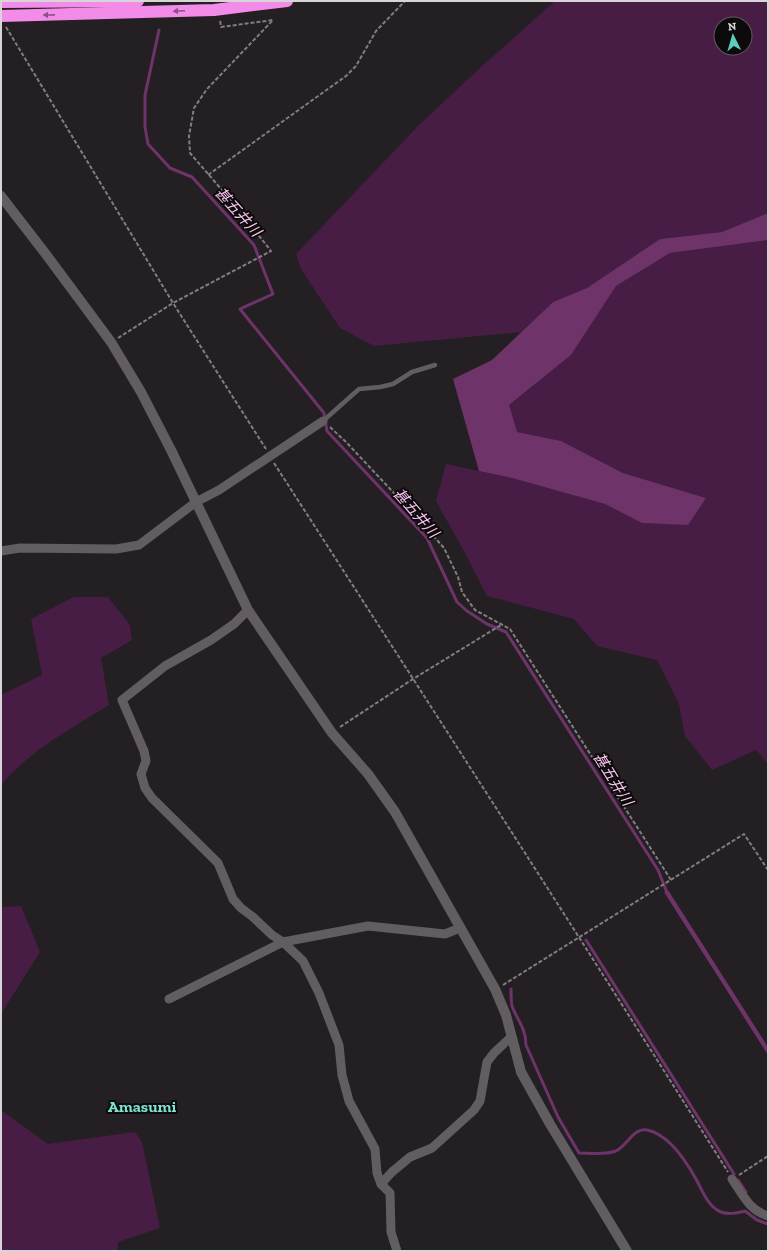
<svg xmlns="http://www.w3.org/2000/svg" width="769" height="1252" font-family="'Zilla Slab','Noto Sans JP',serif">
  <style>
    .green { fill: #481d45; fill-rule: evenodd }
    .water { fill: #6e3469 }
    .lines { fill: none; stroke-linecap: round; stroke-linejoin: round }
    .stream { stroke: #6e3469; stroke-width: 3 }
    .path { stroke: #817d80; stroke-width: 2; stroke-dasharray: 4 2; stroke-linecap: butt }
    .lane { stroke: #625d61; stroke-width: 4.5 }
    .street { stroke: #625d61; stroke-width: 9 }
    .secondary { stroke: #625d61; stroke-width: 10 }
    .highway { stroke: #f28ce8; stroke-width: 12 }
    .oneway { fill: #8a5285 }
    .labels { text-anchor: middle; stroke-width: 4; stroke-linejoin: round; paint-order: stroke }
    .water-label { font-size: 15px; font-style: italic; fill: #f7c3f0; stroke: #0c0a0b }
    .quarter-label { font-size: 16px; font-weight: bold; fill: #7ee4d1; stroke: #0c0a0b }
  </style>
  <rect width="100%" height="100%" fill="#241f23"/>
  <g class="green">
    <path d="M555,1H768V213L722,232L660,239L587,288L553,302L521,332L374,346L340,328L301,269L296,254L419,125L481,67ZM721,24H745V48H721Z"/>
    <path d="M768,240V764L756,750L712,770L685,736L679,704L657,660L597,646L574,619L487,596L464,551L436,501L446,464L512,478L605,504L642,523L688,524L706,498L623,473L561,441L516,432L509,405L571,355L616,286L670,253Z"/>
    <path d="M74,597H108L130,625L132,640L101,658L109,705C71,729 30,750 1,785V695L42,675L31,619Z"/>
    <path d="M21,906L40,952L1,1014V907Z"/>
    <path d="M1,1110L48,1144L135,1132L142,1142L160,1228L118,1242L117,1251H1Z"/>
  </g>
  <g class="water">
    <path d="M768,213V240L670,253L616,286L571,355L509,405L517,432L561,441L623,473L706,498L688,525L642,523L605,504L512,478L479,471L453,379L492,360L553,302L587,288L660,239L722,232Z"/>
    <path d="M668,890L768,1047V1055L664,892Z"/>
  </g>
  <g class="lines">
    <g class="stream">
      <path d="M159,30L145,95V127L148,144L170,168L192,177L254,245L273,294L240,309L324,413L327,431L427,538L457,602L467,611L487,624L506,632L658,870L668,895"/>
      <path d="M586,940L734,1174"/>
      <path d="M511,989C511,994 511,1001 512,1006C517,1020 526,1028 526,1045L558,1117L579,1153C590,1153 606,1155 616,1151C627,1146 634,1127 647,1130C668,1134 686,1161 696,1179C702,1190 708,1207 721,1212C729,1215 737,1213 745,1211L757,1220L768,1224"/>
      <path d="M738,1180L746,1192"/>
    </g>
    <g class="path">
      <path d="M6,27L173,303L266,449"/>
      <path d="M208,175L346,76L356,66L376,31L405,1"/>
      <path d="M118,338L173,303L271,251L234,204L190,153L189,136L194,108L207,89L273,20L221,27L220,19"/>
      <path d="M330,427L347,443L422,523L444,548L458,577L462,592L475,610L510,629L671,880"/>
      <path d="M274,463C426,699 578,934 728,1172"/>
      <path d="M340,727L413,679L501,625"/>
      <path d="M503,985L744,834L768,870"/>
      <path d="M739,1175L768,1156"/>
    </g>
    <path class="lane" d="M323,421L359,389L380,387L393,384L412,372L435,365"/>
    <g class="street">
      <path d="M1,551L20,548L116,549L139,545L196,502L219,490L323,421"/>
      <path d="M248,610L234,624L211,640L165,666L122,700L144,751L146,761L141,774L145,788L152,798L218,863L233,899L241,908L253,917L272,935L283,942L303,961L319,993L339,1045L342,1075L349,1101L375,1149L377,1173L381,1184L390,1193L391,1232L397,1251"/>
      <path d="M169,999L283,942L368,926L445,934L460,928"/>
      <path d="M732,1179C743,1195 749,1210 768,1216"/>
      <path d="M381,1184L392,1172L410,1157L432,1148L474,1110L480,1101L487,1062L494,1053L511,1037"/>
    </g>
    <path class="secondary" d="M1,196L45,253L111,342L141,392L171,450L248,610L332,733L368,774L395,812L495,989L506,1015L521,1072L550,1124L627,1251"/>
    <g class="highway">
      <path d="M1,2L138,1"/>
      <path d="M1,16L214,10L287,1"/>
    </g>
  </g>
  <defs><path id="oneway-solid" d="M-6-.8H1V-3.2L6.5 0L1 3.2V.8H-6Z"/></defs>
  <g class="oneway">
    <use href="#oneway-solid" transform="translate(179 11) rotate(178)"/>
    <use href="#oneway-solid" transform="translate(49 15) rotate(179)"/>
  </g>
  <g class="labels">
    <g class="water-label">
      <text transform="translate(238 212) rotate(48)" y="5">甚五井川</text>
      <text transform="translate(416 513) rotate(49)" y="5">甚五井川</text>
      <text transform="translate(613 779) rotate(58)" y="5">甚五井川</text>
    </g>
    <g class="quarter-label">
      <text x="142" y="1112">Amasumi</text>
    </g>
  </g>
  <rect width="769" height="1252" fill="none" stroke="#d8d5d8" stroke-width="4"/>
  <g transform="translate(733 36) rotate(355)"><circle r="19" fill="#0c0a0b" stroke="#5e5b5d"/>
  <path d="M0-3L7 15L0 10L-7 15Z" fill="#5ccebb"/>
  <text y="-6" font-size="11" font-weight="bold" text-anchor="middle" fill="#d8d5d8">N</text>
  </g>
</svg>
